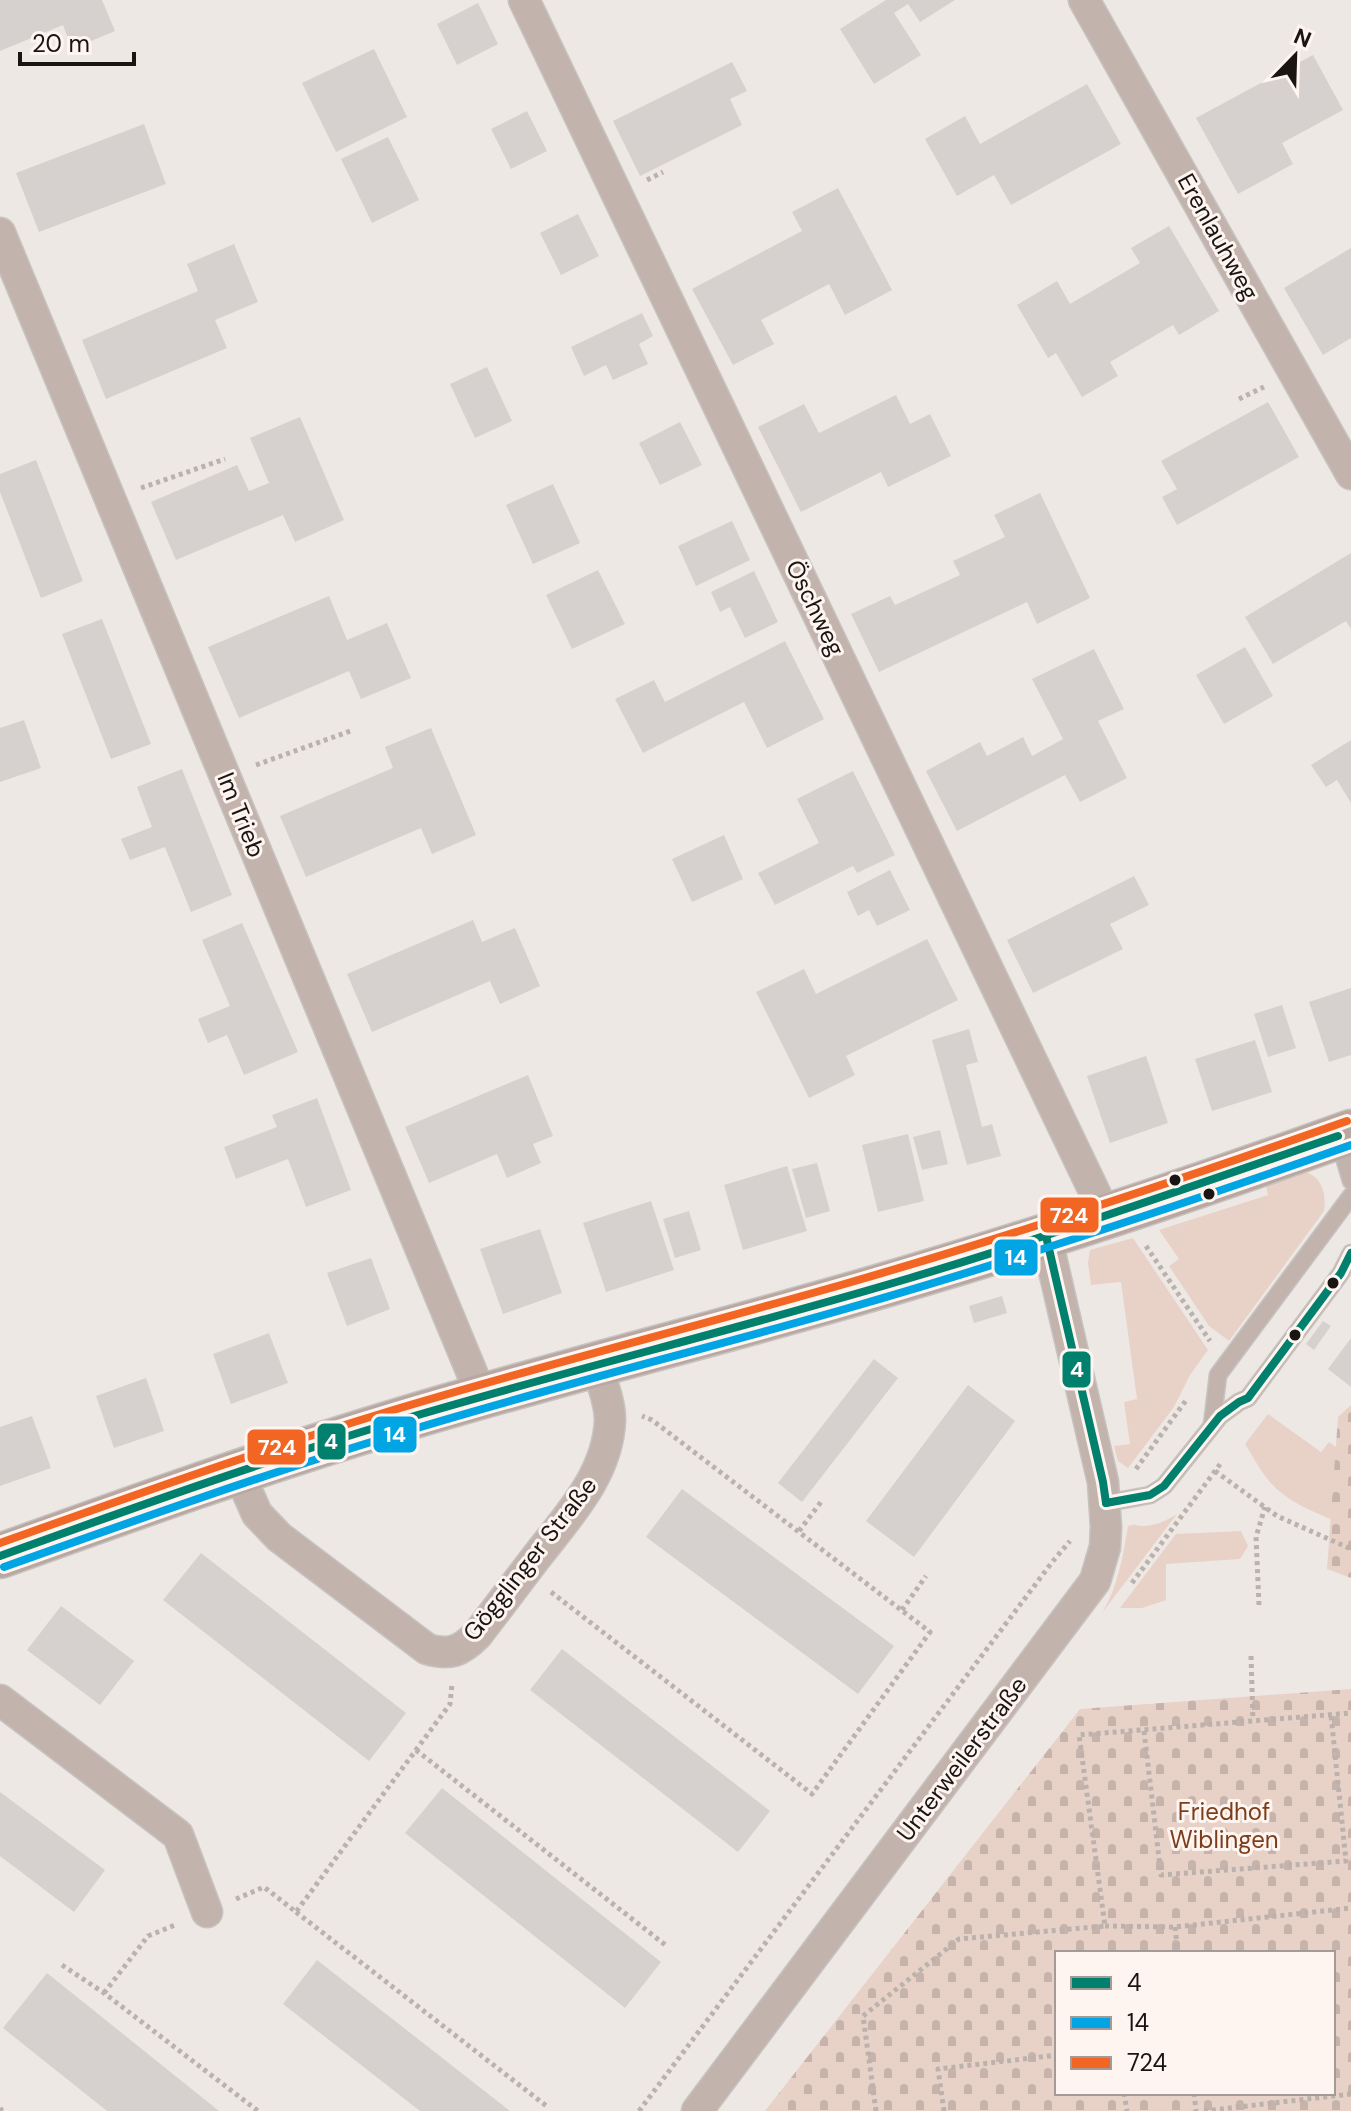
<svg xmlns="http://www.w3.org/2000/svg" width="1351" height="2111" font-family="'DM Sans',sans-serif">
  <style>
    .grass { fill: #e8d2c8 }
    .cemetery { fill: url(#cemetery-stones); fill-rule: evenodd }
    .building { fill: #d6d1ce }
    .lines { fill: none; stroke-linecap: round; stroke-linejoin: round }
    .lane-casing { stroke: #c7c3c0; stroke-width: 19 }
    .street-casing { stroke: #c7c3c0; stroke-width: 33 }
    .secondary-casing { stroke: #c7c3c0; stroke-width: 47 }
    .path { stroke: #bbb2ad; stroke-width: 5; stroke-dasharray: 4 4; stroke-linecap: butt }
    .lane { stroke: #c2b3ad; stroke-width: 16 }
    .street { stroke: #c2b3ad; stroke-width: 30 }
    .secondary { stroke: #b8a8a1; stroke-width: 44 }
    .bus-1-casing { stroke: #fef4f0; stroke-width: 14 }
    .bus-2-casing { stroke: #fef4f0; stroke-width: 14 }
    .bus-3-casing { stroke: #fef4f0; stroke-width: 14 }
    .bus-1 { stroke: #01806d; stroke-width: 8 }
    .bus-2 { stroke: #01a5e4; stroke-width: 8 }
    .bus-3 { stroke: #f26522; stroke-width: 8 }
    .bus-dot { fill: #191513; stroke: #fef4f0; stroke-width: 3 }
    .labels { text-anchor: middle; stroke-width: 6; stroke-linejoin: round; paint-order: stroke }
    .street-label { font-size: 24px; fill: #191513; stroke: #fef4f0 }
    .park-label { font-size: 24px; fill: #7c3d1c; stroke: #fef4f0 }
    .line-badge { stroke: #fef4f0; stroke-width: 3 }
    .badge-label { font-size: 22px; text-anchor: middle; font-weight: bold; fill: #fff }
  </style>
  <defs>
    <pattern id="cemetery-stones" width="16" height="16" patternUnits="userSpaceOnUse" patternTransform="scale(2)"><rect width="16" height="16" fill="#e8d2c8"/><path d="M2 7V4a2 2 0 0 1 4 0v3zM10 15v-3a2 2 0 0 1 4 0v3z" fill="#c6b3ab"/></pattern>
  </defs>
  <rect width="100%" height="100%" fill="#eee8e5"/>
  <g class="grass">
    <path d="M1302,1171C1321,1175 1327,1192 1324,1211L1229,1341L1209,1326L1169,1266L1179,1259L1159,1230L1268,1195L1265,1181Z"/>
    <path d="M1133,1238L1208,1350L1190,1375L1174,1407L1128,1468L1118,1461L1114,1446L1130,1444L1124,1402L1137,1399L1121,1282L1091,1285L1088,1263L1090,1250Z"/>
    <path d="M1268,1414L1321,1452L1329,1442L1351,1458L1343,1524C1318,1514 1288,1503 1270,1482C1260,1471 1253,1456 1245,1444Z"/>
    <path d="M1177,1514L1102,1613C1118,1586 1123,1557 1128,1526C1141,1523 1129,1525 1142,1526C1155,1526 1166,1521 1177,1514Z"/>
    <path d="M1241,1531L1248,1546L1240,1559L1166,1564V1600L1142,1608H1120L1176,1534Z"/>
  </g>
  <g class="cemetery">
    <path d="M1351,1405V1578L1327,1569L1338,1417Z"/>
    <path d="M1351,1689V2111H765L1080,1709ZM1057,1953H1333V2093H1057Z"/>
  </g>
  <g class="building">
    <path d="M0,0H102L115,31L72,49L63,25L0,51Z"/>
    <path d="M886,0H955L920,22L908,4L894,13L921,55L874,84L840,29Z"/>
    <path d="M478,3L498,44L457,65L437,24Z"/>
    <path d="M374,49L407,117L336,152L302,83Z"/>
    <path d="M1313,55L1343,110L1282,143L1293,164L1238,194L1196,118Z"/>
    <path d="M732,62L747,91L730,99L742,125L640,176L613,121Z"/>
    <path d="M1087,84L1121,144L1011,205L994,175L957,196L925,139L965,116L980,144Z"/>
    <path d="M527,111L547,151L511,169L491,129Z"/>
    <path d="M144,124L166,184L39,232L16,173Z"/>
    <path d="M388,137L419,200L372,223L341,159Z"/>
    <path d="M838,188L892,290L845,315L829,284L761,320L774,344L733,365L692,289L802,231L792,212Z"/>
    <path d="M578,214L599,256L561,275L540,233Z"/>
    <path d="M1169,226L1219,311L1179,335L1173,325L1110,362L1118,376L1082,397L1056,353L1048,358L1017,305L1057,281L1070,304L1140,263L1131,248Z"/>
    <path d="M234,244L258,302L215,320L227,348L106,399L82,340L198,291L187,264Z"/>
    <path d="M1351,248V338L1323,355L1284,288Z"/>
    <path d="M642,313L653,336L639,344L648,364L613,380L606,365L584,376L571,347Z"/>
    <path d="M487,367L512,421L475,438L450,384Z"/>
    <path d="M896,395L910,424L930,414L951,456L888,487L881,472L801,512L758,427L804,404L819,433Z"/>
    <path d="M1268,402L1299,457L1177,525L1162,497L1177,489L1161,461Z"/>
    <path d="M300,417L344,520L295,542L283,515L176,560L151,502L237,465L249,491L269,483L250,438Z"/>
    <path d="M680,422L702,465L660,485L639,443Z"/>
    <path d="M36,460L83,581L41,598L0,492V474Z"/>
    <path d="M553,484L580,543L533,564L506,505Z"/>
    <path d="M1040,493L1090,598L1037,624L1027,602L879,672L851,614L890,596L895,605L960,575L953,561L1005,537L994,515Z"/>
    <path d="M732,521L750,560L696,586L678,546Z"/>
    <path d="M1351,553V629L1346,621L1273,664L1245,617Z"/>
    <path d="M598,570L625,624L572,649L546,595Z"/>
    <path d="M754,571L778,622L745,638L730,607L720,612L711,592Z"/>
    <path d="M329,596L347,640L387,623L411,678L361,699L349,671L239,718L208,647Z"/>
    <path d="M102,619L151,744L111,759L62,634Z"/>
    <path d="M785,641L824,719L767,748L744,702L643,753L615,699L654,680L665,702Z"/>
    <path d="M1245,647L1273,696L1224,724L1196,675Z"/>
    <path d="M1094,649L1124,709L1098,721L1127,778L1080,802L1065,775L957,831L926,771L980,742L987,756L1023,737L1032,756L1063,739L1032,679Z"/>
    <path d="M24,720L41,768L0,782V728Z"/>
    <path d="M431,728L476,835L432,854L421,828L306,877L280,816L393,768L385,747Z"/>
    <path d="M1351,740V803L1337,780L1326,787L1311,765Z"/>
    <path d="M182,769L232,895L191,912L165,847L130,860L121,839L152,827L137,787Z"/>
    <path d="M853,771L895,855L857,873L853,866L775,905L758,873L819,843L797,799Z"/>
    <path d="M724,835L743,879L692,902L672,859Z"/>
    <path d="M890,870L910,910L877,926L869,910L858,916L847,892Z"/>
    <path d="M1134,876L1149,905L1110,924L1123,949L1033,993L1007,940Z"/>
    <path d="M473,920L482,942L515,928L540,986L500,1004L490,981L372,1032L347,974Z"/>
    <path d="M242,923L298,1052L244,1075L227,1035L208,1043L198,1019L230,1006L202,940Z"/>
    <path d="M927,939L958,1000L846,1056L855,1075L809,1098L756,992L804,969L816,994Z"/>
    <path d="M1351,988V1055L1329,1062L1309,1002Z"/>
    <path d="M1282,1005L1296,1048L1268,1057L1254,1014Z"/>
    <path d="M969,1029L978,1062L966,1065L982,1127L992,1124L1001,1156L967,1165L932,1040Z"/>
    <path d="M1255,1040L1272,1092L1212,1111L1195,1059Z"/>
    <path d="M1146,1056L1168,1123L1110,1143L1087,1076Z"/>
    <path d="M528,1075L553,1136L533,1144L541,1163L507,1178L497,1154L429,1183L405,1127Z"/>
    <path d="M317,1098L351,1190L306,1207L288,1159L236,1179L224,1147L277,1127L272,1115Z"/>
    <path d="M940,1130L948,1164L922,1170L913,1137Z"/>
    <path d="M908,1134L924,1201L878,1212L862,1145Z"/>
    <path d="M817,1163L830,1211L806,1218L792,1169Z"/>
    <path d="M787,1166L807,1231L743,1250L724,1185Z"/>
    <path d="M651,1201L674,1270L606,1292L583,1223Z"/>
    <path d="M689,1211L701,1250L675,1258L663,1219Z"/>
    <path d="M540,1229L562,1293L503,1314L480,1249Z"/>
    <path d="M371,1258L390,1309L347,1326L327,1273Z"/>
    <path d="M1002,1296L1007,1313L974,1323L969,1306Z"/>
    <path d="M1323,1321L1331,1326L1314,1350L1306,1344Z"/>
    <path d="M269,1333L288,1383L231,1404L213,1354Z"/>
    <path d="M1351,1338V1387L1328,1369Z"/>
    <path d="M874,1359L898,1378L802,1502L778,1483Z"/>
    <path d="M146,1378L164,1431L114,1448L96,1396Z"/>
    <path d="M968,1385L1015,1421L914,1557L866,1521Z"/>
    <path d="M32,1416L51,1468L0,1486V1427Z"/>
    <path d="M682,1489L894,1646L858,1694L646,1537Z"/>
    <path d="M201,1553L406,1713L369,1761L163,1600Z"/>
    <path d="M61,1606L134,1661L100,1705L27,1650Z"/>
    <path d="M562,1649L770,1811L738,1852L530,1690Z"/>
    <path d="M442,1788L661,1962L625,2008L405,1833Z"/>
    <path d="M0,1792L105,1870L74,1912L0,1856Z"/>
    <path d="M317,1960L510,2111H420L283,2004Z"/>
    <path d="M47,1973L219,2111H107L3,2028Z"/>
  </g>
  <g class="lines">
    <g class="lane-casing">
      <g id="lane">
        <path d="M1338,1137L1351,1181"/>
        <path d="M1212,1425L1218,1375L1351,1196"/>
        <path d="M1106,1503L1150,1495L1164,1486L1220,1416L1239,1402L1248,1398L1341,1273L1351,1253"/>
      </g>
    </g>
    <g class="street-casing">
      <g id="street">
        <path d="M524,0L1106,1216"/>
        <path d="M1084,0L1351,474"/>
        <path d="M0,233L482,1397"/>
        <path d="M238,1471L257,1514L279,1537L427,1649C450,1656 461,1651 477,1635C498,1608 518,1581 538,1555C569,1515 608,1474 610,1420C610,1402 602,1383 597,1366"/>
        <path d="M0,1700L178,1835L207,1912"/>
        <path d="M697,2111L1095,1581L1105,1547L1106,1527L1103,1482L1046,1236"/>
      </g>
    </g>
    <g class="secondary-casing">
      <path id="secondary" d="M0,1556C130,1509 259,1463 391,1423C561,1371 734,1330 905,1279C1055,1235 1204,1185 1351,1132"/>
    </g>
    <g class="path">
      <path d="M647,180L663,172"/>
      <path d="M1239,399L1264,387"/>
      <path d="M141,488L225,459"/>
      <path d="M256,765L353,730"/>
      <path d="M1146,1246L1210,1341"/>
      <path d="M1136,1469L1187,1399"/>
      <path d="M1215,1471L1277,1516L1351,1549"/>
      <path d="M799,1531L821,1502"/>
      <path d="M1132,1583L1221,1463"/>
      <path d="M551,1592L812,1794L930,1632L652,1420L642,1416"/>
      <path d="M1259,1605L1256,1537L1265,1507"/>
      <path d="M902,1610L926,1576"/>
      <path d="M1251,1656L1253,1720"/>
      <path d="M1144,1731L1161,1875L1346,1861L1331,1715"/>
      <path d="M416,1750L668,1947"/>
      <path d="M236,1899L264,1887L296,1912L450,1704L452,1684"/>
      <path d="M296,1912L549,2108"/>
      <path d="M1105,1926L1175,1927L1351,1908"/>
      <path d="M1175,1927L1178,1953"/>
      <path d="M62,1965L104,1993L258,2111"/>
      <path d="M104,1993L148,1936L175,1925"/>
      <path d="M1124,2093L1127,2111"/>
      <path d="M1194,2093L1196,2111"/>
      <path d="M0,2108L2,2111"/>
      <path d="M639,2111L1053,1561L1070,1541"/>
      <path d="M876,2111L863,2016L959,1939L1105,1926L1079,1735L1351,1713"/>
      <path d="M944,2111L938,2069L1057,2055"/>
      <path d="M1204,2111L1351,2094"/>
    </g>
    <use href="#lane" class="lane"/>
    <use href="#street" class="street"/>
    <use href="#secondary" class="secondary"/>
    <g class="bus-1-casing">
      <g id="bus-1">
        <path d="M1046,1236L1103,1482L1106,1503"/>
        <path d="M1106,1503L1150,1495L1164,1486L1220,1416L1239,1402L1248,1398L1341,1273L1351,1253"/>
        <path d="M0,1556C130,1509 261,1462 394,1422C565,1371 739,1329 910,1278C1054,1235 1196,1185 1338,1136"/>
      </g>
    </g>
    <g class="bus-2-casing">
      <path id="bus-2" d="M4,1567C133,1521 262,1475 394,1435C543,1389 695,1352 845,1309C1016,1260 1184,1204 1351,1145"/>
    </g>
    <g class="bus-3-casing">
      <path id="bus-3" d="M0,1543C129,1497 258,1451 390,1411C539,1366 691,1328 841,1285C1011,1236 1180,1180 1347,1121"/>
    </g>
    <use href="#bus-1" class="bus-1"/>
    <use href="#bus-2" class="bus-2"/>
    <use href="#bus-3" class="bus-3"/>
  </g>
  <g class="bus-dot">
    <circle cx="1175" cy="1180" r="7"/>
    <circle cx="1209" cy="1194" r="7"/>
    <circle cx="1333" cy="1283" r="7"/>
    <circle cx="1295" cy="1335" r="7"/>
  </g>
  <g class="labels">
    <g class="street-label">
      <text transform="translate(1218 237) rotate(61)" y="8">Erenlauhweg</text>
      <text transform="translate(815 608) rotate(64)" y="8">Öschweg</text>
      <text transform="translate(241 815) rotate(68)" y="8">Im Trieb</text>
      <text transform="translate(530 1559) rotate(-52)" y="8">Gögglinger Straße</text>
      <text transform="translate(962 1759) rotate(-53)" y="8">Unterweilerstraße</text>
    </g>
    <g class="park-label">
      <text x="1224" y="1820">Friedhof<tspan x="1224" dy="28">Wiblingen</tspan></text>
    </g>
  </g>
  <g class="line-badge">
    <rect x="1039" y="1196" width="61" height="38" rx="8" fill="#f26522"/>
    <rect x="993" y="1238" width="46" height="39" rx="8" fill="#01a5e4"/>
    <rect x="1061" y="1350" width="31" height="39" rx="8" fill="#01806d"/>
    <rect x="372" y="1415" width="46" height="39" rx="8" fill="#01a5e4"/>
    <rect x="316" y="1422" width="31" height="39" rx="8" fill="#01806d"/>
    <rect x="246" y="1428" width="61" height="38" rx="8" fill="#f26522"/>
  </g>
  <g class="badge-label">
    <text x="1069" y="1223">724</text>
    <text x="1016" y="1265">14</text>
    <text x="1077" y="1377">4</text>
    <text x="395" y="1442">14</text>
    <text x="331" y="1449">4</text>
    <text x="277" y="1455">724</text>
  </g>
  <rect x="1055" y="1951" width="280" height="144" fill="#fef4f0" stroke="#a29b98" stroke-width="2"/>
  <rect x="1071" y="1977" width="40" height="12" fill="#01806d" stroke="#a29b98" stroke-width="2"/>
  <text x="1127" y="1991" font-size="24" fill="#191513">4</text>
  <rect x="1071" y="2017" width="40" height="12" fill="#01a5e4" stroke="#a29b98" stroke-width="2"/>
  <text x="1127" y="2031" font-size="24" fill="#191513">14</text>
  <rect x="1071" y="2057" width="40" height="12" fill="#f26522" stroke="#a29b98" stroke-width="2"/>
  <text x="1127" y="2071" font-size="24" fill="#191513">724</text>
  <g transform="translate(1295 56) rotate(23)" stroke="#fef4f0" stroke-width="6" paint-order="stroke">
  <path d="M0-6L14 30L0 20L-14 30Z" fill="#191513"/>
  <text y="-12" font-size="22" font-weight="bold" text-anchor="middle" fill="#191513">N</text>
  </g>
  <path d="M20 52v12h114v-12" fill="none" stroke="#191513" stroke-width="4"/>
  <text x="32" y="52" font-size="24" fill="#191513" stroke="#fef4f0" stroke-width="6" paint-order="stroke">20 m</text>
</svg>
